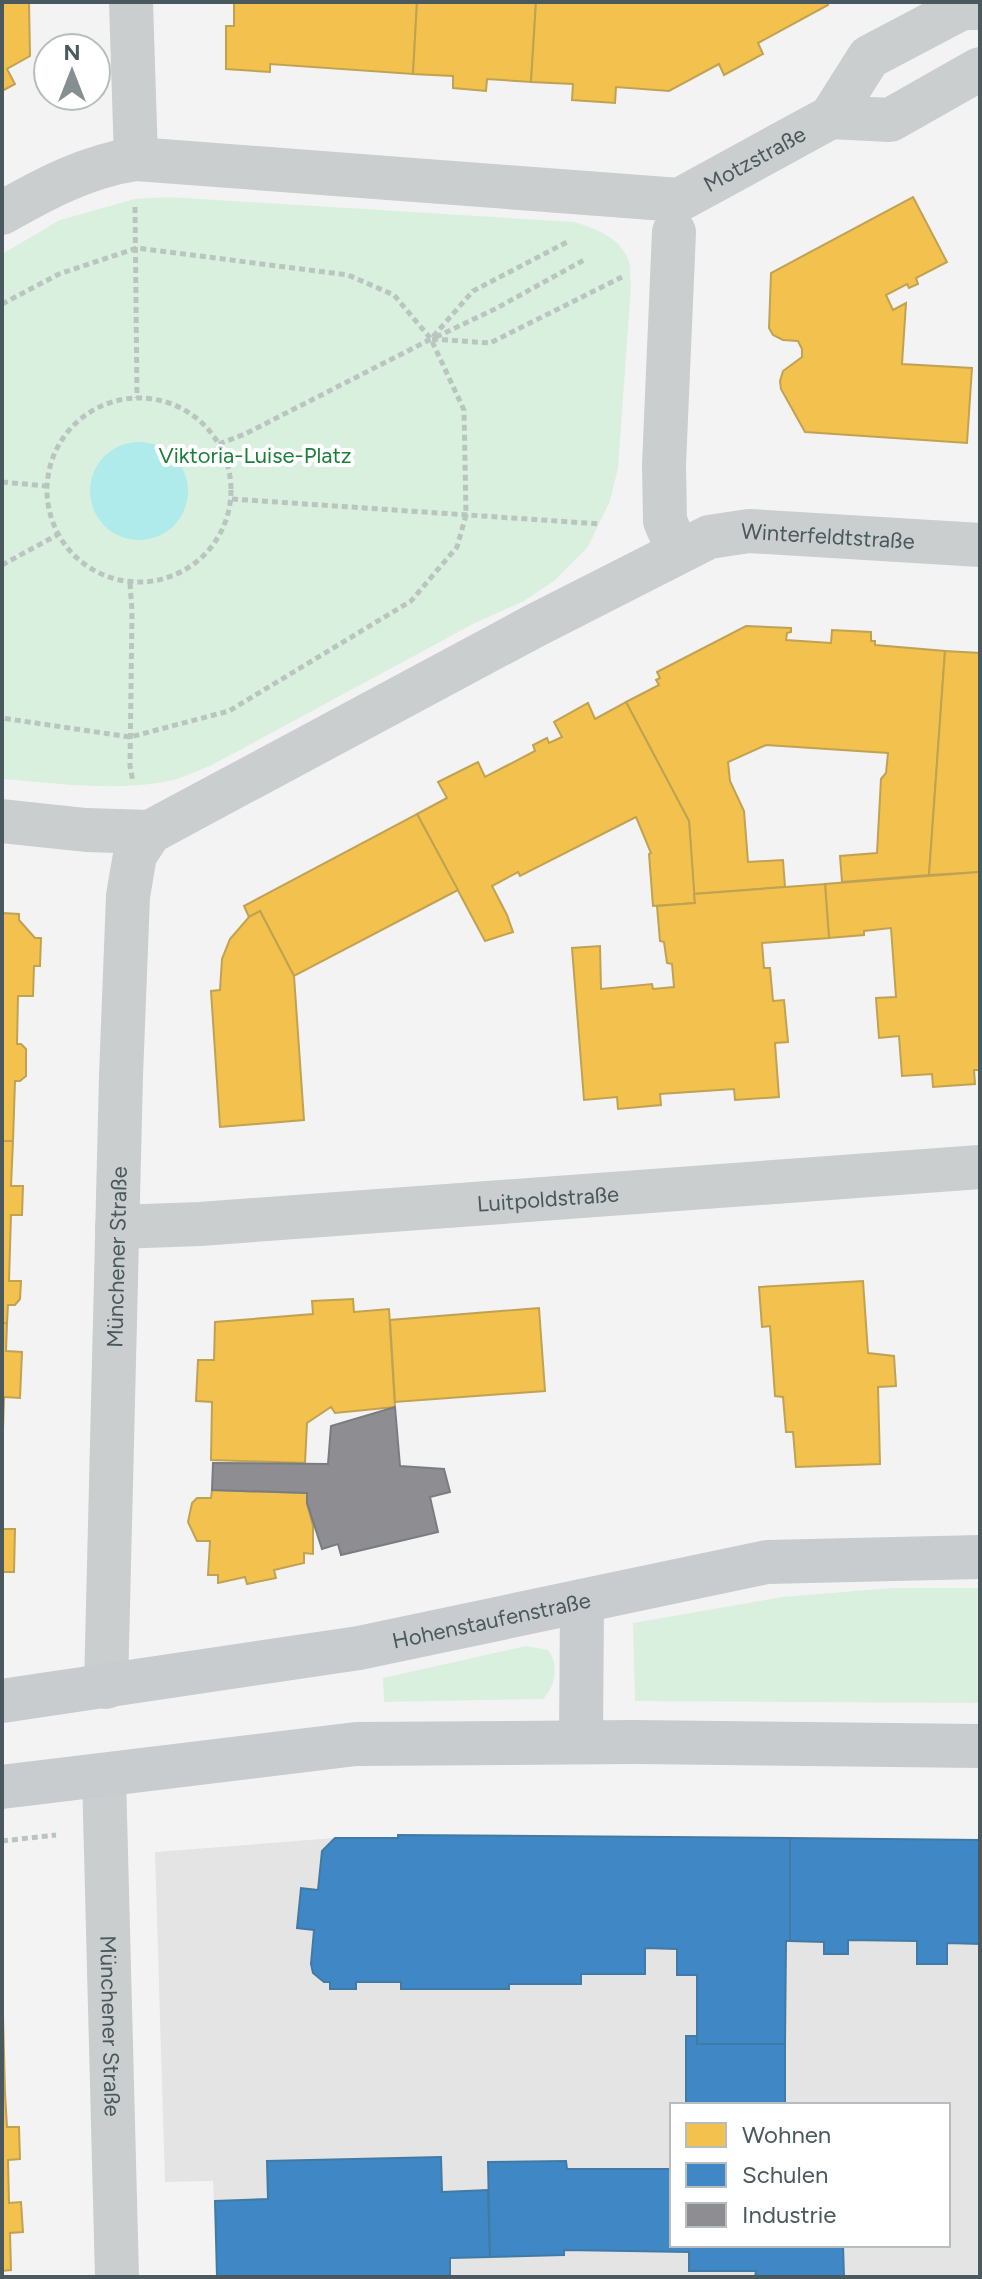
<svg xmlns="http://www.w3.org/2000/svg" width="982" height="2279" font-family="Figtree,sans-serif">
  <style>
    .education { fill: #e5e4e4; fill-rule: evenodd }
    .green { fill: #d9f0de }
    .water { fill: #b0ebeb }
    .homes { fill: #f2c14e; stroke: #c0a253; stroke-width: 2 }
    .schools { fill: #3f88c5; stroke: #427aa6; stroke-width: 2 }
    .industry { fill: #8d8d92; stroke: #797d82; stroke-width: 2 }
    .lines { fill: none; stroke-linecap: round; stroke-linejoin: round }
    .path { stroke: #bac5c0; stroke-width: 5; stroke-dasharray: 6 4; stroke-linecap: butt }
    .minor { stroke: #cacece; stroke-width: 44 }
    .major { stroke: #c8ccce; stroke-width: 44 }
    .labels { text-anchor: middle; stroke-width: 8; stroke-linejoin: round; paint-order: stroke }
    .street-label { font-size: 22px; fill: #4a595e; stroke: #fff }
    .park-label { font-size: 22px; fill: #1d7d3a; stroke: #fff }
  </style>
  <rect width="100%" height="100%" fill="#f3f3f3"/>
  <path class="education" d="M398,1835L980,1840V2277H218L213,2181L165,2182L155,1852L335,1838H398ZM672,2105H948V2245H672Z"/>
  <g class="green">
    <path d="M168,197L574,222C595,228 619,237 628,259C631,266 630,278 631,285L618,468L610,501L588,547L554,581L524,601L475,623L210,766C196,771 183,778 169,781C114,792 57,783 2,779V254L60,220L135,199Z"/>
    <path d="M893,1588H980V1703L635,1701L633,1623L782,1597Z"/>
    <path d="M526,1646L548,1650C559,1664 556,1686 543,1699L384,1702L383,1678Z"/>
  </g>
  <circle class="water" cx="139" cy="491" r="49"/>
  <g class="homes">
    <path d="M2,2H29L30,56L7,69L15,84L2,91Z"/>
    <path d="M234,2H417L413,74L270,64V72L226,69V26H234Z"/>
    <path d="M417,2H536L531,82L487,79L486,91L453,88V76L413,74Z"/>
    <path d="M536,2H827L828,5L758,43L763,54L724,75L719,64L669,91L616,87L615,103L572,100L573,84L531,82Z"/>
    <path d="M913,197L947,262L916,278L918,284L909,288L907,284L886,295L893,310L906,303L902,364L972,368L967,443L805,432L781,389L780,381L783,371L802,357V349L798,341L783,340L773,335L769,328L771,273Z"/>
    <path d="M746,626L791,628V632L787,633L786,640L831,643L832,630L871,632V641H875V645L945,651L929,875L842,882L840,856L877,853L881,779L886,773L888,753L766,745L728,762L730,781L744,811L748,862L783,860L785,887L694,894L689,821L626,702L659,685L656,680L660,678L657,672Z"/>
    <path d="M945,651L980,653V872L929,875Z"/>
    <path d="M626,702L689,821L695,903L653,906L649,854L651,853L636,817L520,876L518,872L492,886L507,915L513,932L485,941L417,814L447,798L438,782L478,762L485,777L535,751L533,745L547,738L549,743L562,737L554,722L588,703L595,719Z"/>
    <path d="M417,814L458,890L294,976L260,911L249,917L244,906Z"/>
    <path d="M980,872V1070H974L975,1084L933,1087L932,1074L902,1076L899,1036L879,1038L876,998L896,997L891,928L864,931V935L829,938L825,884Z"/>
    <path d="M825,884L829,938L762,943L764,968H770L773,1001L784,1000L788,1042L775,1043L779,1097L735,1100L734,1089L660,1094L661,1105L618,1109L617,1097L584,1100L572,948L600,946L601,989L652,984L653,989L674,987L672,964L667,963L664,942L660,941L657,906L695,903L694,894Z"/>
    <path d="M260,911L294,976L304,1120L220,1127L211,991L220,990L222,959L230,939L249,917Z"/>
    <path d="M2,913L19,914V920L35,938H41L40,966H34L33,996H18L17,1044H21L26,1049V1076L20,1081H15L13,1141H2Z"/>
    <path d="M2,1141H13L11,1186H23L22,1215H11L9,1281H21L20,1299L15,1305H8L7,1323H2Z"/>
    <path d="M863,1281L868,1353L894,1356L896,1386L878,1387L880,1464L796,1467L793,1432H786L783,1397L775,1396L770,1326L762,1327L759,1287Z"/>
    <path d="M353,1299L354,1312L389,1309L395,1407L335,1413L331,1407L307,1423L305,1463L211,1460L212,1402L196,1401L198,1360H214L215,1322L313,1314L312,1301Z"/>
    <path d="M539,1308L545,1391L395,1402L390,1320Z"/>
    <path d="M2,1323H7L6,1351L22,1352L20,1398L4,1397L2,1461Z"/>
    <path d="M212,1490L307,1493V1503L313,1526V1554L304,1553V1563L274,1570L276,1578L247,1584L245,1577L218,1583V1575H208L210,1541H197L188,1522L192,1503L197,1498H211Z"/>
    <path d="M2,1529H15L14,1572H2Z"/>
    <path d="M2,1976L5,2093H2Z"/>
    <path d="M2,2093H5L7,2127H19L20,2159L8,2160L9,2203L21,2202L23,2232L10,2233L11,2270L2,2271Z"/>
  </g>
  <g class="schools">
    <path d="M398,1835L790,1838V1941H786L785,2044H697V1975H677V1949L645,1948V1974H581V1984H509V1989H401V1982H356V1989H330V1982H324L313,1973L311,1964L314,1930L297,1928L301,1888L318,1890L322,1851L335,1838H398Z"/>
    <path d="M790,1838L980,1840V1944L947,1943V1964H917V1941L848,1940V1954H824V1942L790,1941Z"/>
    <path d="M686,2036H697V2044H785V2105H686Z"/>
    <path d="M441,2157L442,2192L488,2190L490,2257L450,2258V2277H217L215,2201L268,2199L267,2161Z"/>
    <path d="M566,2161L567,2169H672V2245H843L844,2277H755L756,2271H689V2252L564,2250V2255L490,2257L488,2162Z"/>
  </g>
  <path class="industry" d="M395,1407L400,1466L444,1469L450,1492L430,1497L438,1532L341,1555L338,1544L322,1549L307,1503V1493L212,1490L213,1463L328,1464L331,1426Z"/>
  <g class="lines">
    <g class="path">
      <path d="M135,207L137,398"/>
      <path d="M2,304L59,274L137,248L348,275L394,295L431,339L464,410L466,515L457,547L411,601L229,711L130,737L2,718"/>
      <path d="M436,337L495,309L584,260"/>
      <path d="M432,339L490,343L622,277"/>
      <circle cx="139" cy="490" r="92"/>
      <path d="M219,444L245,434L431,339L473,291L567,242"/>
      <path d="M2,482L46,486"/>
      <path d="M232,499L601,524"/>
      <path d="M2,565L57,535"/>
      <path d="M130,583L132,611L130,766L133,782"/>
      <path d="M2,1841L56,1835"/>
    </g>
    <g class="minor">
      <path d="M131,2L136,159"/>
      <path d="M831,117L890,120L980,69"/>
      <path id="s1" d="M2,213C44,189 87,166 136,159L679,200L831,117L869,57L962,8H980"/>
      <path d="M674,232L664,465L665,521L678,551"/>
      <path id="s2" d="M2,821L86,830L150,832L534,626L709,537L749,531L980,545"/>
      <path id="s3" d="M117,1227L200,1224L980,1167"/>
      <path id="s4" d="M106,1687L121,1076L128,896L135,855L150,832"/>
      <path id="s5" d="M104,1776L117,2277"/>
    </g>
    <g class="major">
      <path id="s6" d="M2,1701L359,1648L767,1562L980,1557"/>
      <path d="M581,1742L582,1601"/>
      <path d="M2,1787L356,1744L635,1742L980,1746"/>
    </g>
  </g>
  <g class="labels">
    <g class="street-label">
      <text dy="8" stroke="none"><textPath href="#s1" startOffset="776">Motzstraße</textPath></text>
      <text dy="8" stroke="none"><textPath href="#s2" startOffset="900">Winterfeldtstraße</textPath></text>
      <text dy="8" stroke="none"><textPath href="#s3" startOffset="432">Luitpoldstraße</textPath></text>
      <text dy="8" stroke="none"><textPath href="#s4" startOffset="430">Münchener Straße</textPath></text>
      <text dy="8" stroke="none"><textPath href="#s6" startOffset="496">Hohenstaufenstraße</textPath></text>
      <text dy="8" stroke="none"><textPath href="#s5" startOffset="250">Münchener Straße</textPath></text>
    </g>
    <g class="park-label">
      <text x="255" y="463">Viktoria-Luise-Platz</text>
    </g>
  </g>
  <rect width="982" height="2279" fill="none" stroke="#4a595e" stroke-width="8"/>
  <rect x="670" y="2103" width="280" height="144" fill="#ffffff" stroke="#b7bdbf" stroke-width="2"/>
  <rect x="686" y="2123" width="40" height="24" fill="#f2c14e" stroke="#b7bdbf" stroke-width="2"/>
  <text x="742" y="2143" font-size="24" fill="#4a595e">Wohnen</text>
  <rect x="686" y="2163" width="40" height="24" fill="#3f88c5" stroke="#b7bdbf" stroke-width="2"/>
  <text x="742" y="2183" font-size="24" fill="#4a595e">Schulen</text>
  <rect x="686" y="2203" width="40" height="24" fill="#8d8d92" stroke="#b7bdbf" stroke-width="2"/>
  <text x="742" y="2223" font-size="24" fill="#4a595e">Industrie</text>
  <g transform="translate(72 72)"><circle r="38" fill="#ffffff" stroke="#b7bdbf" stroke-width="2"/>
  <path d="M0-6L14 30L0 20L-14 30Z" fill="#858f92"/>
  <text y="-12" font-size="22" font-weight="bold" text-anchor="middle" fill="#4a595e">N</text>
  </g>
</svg>
